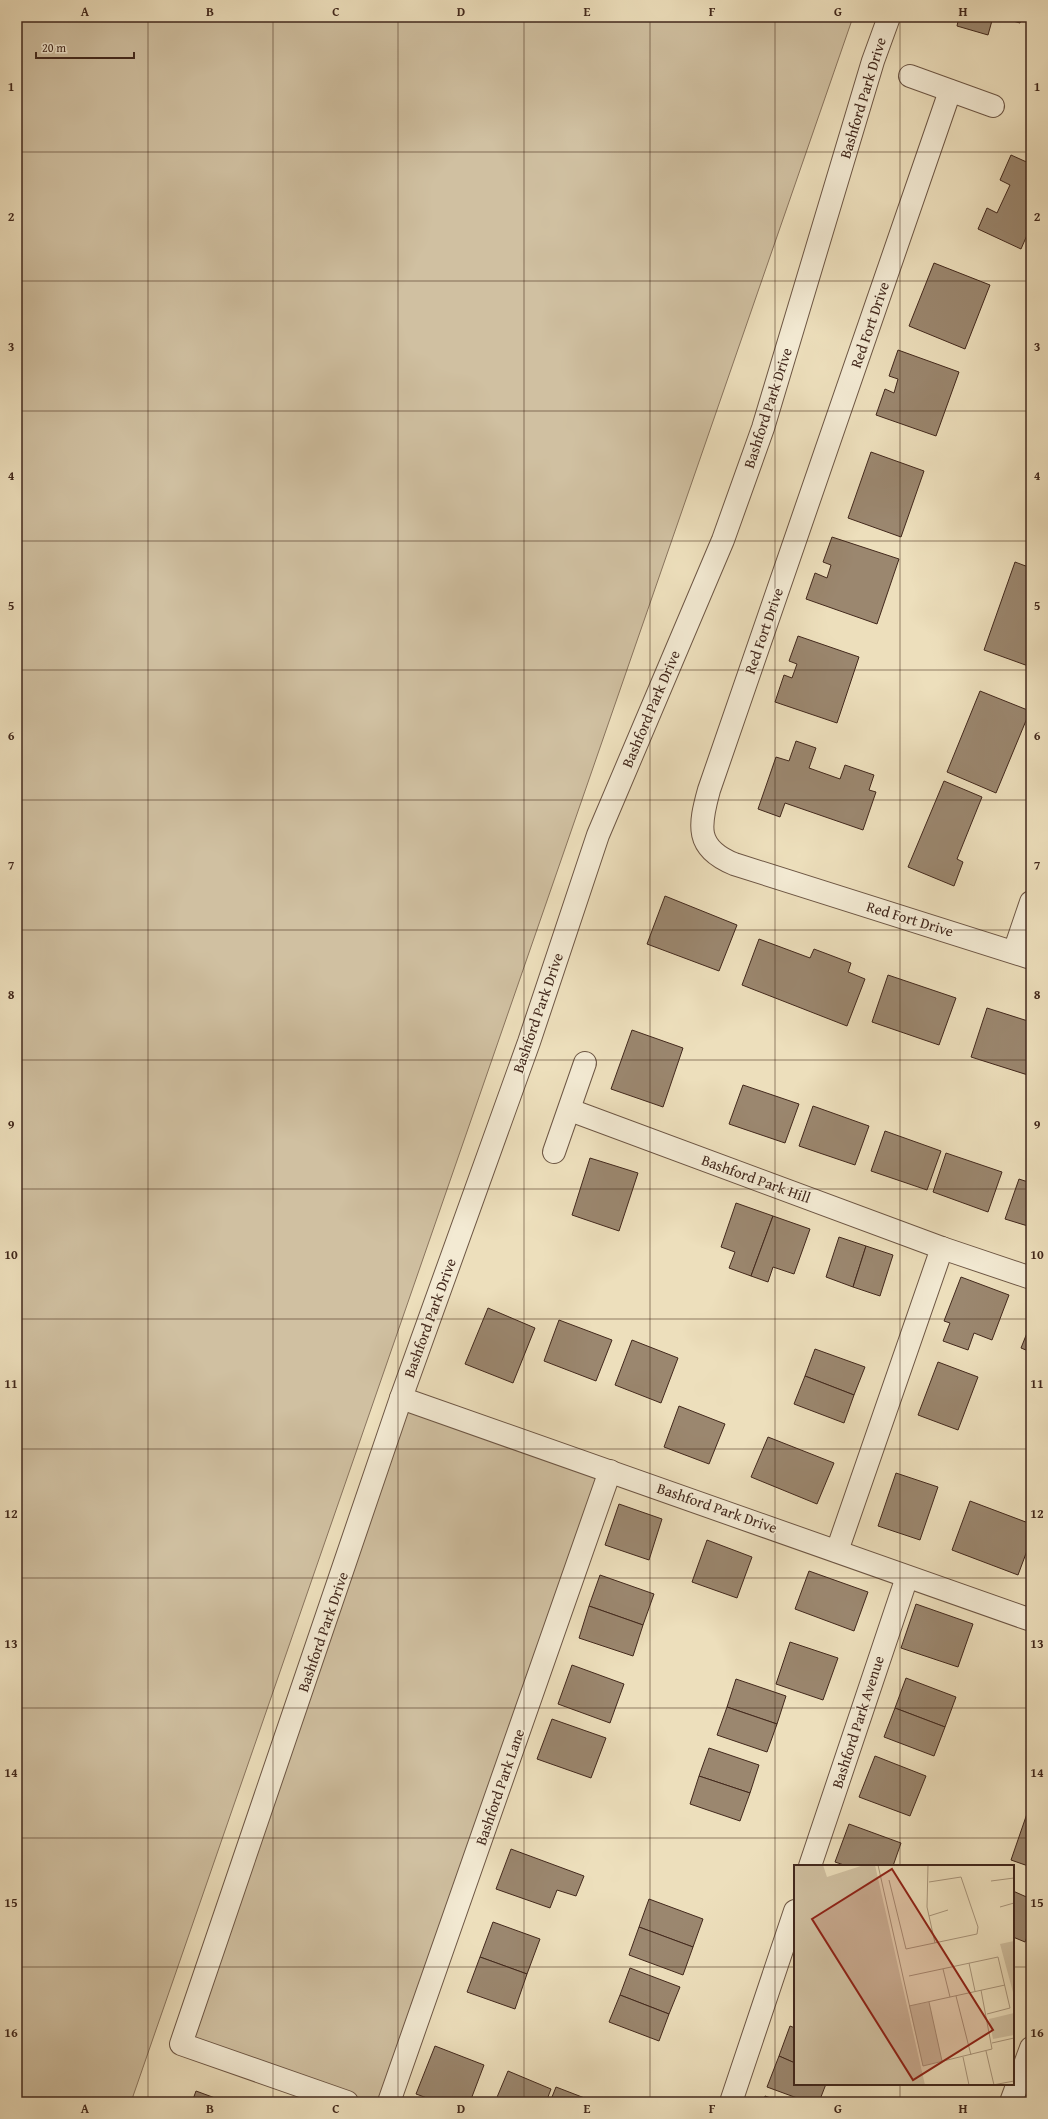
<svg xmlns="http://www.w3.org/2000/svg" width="1048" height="2119" font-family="'Gentium Book Plus',serif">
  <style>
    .green { fill: #d0c0a1; stroke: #89745e }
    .building { fill: #9b876f; stroke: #42281c }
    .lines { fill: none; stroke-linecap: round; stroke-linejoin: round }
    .minor-casing { stroke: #6d5644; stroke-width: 24 }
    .minor { stroke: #f3ead3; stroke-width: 22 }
    .grid { fill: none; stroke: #42281c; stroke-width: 1; stroke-opacity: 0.55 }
    .labels { text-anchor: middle; stroke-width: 3; stroke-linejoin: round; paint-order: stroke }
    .street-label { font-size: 15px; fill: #42281c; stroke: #f3ead3 }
    .inset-road { fill: none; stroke: #a9967c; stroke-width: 1 }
    .view { fill: #8f2418; fill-opacity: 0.15; stroke: #8f2418; stroke-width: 2 }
    .inset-edge { fill: none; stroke: #42281c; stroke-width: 2 }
    .neatline { fill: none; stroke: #42281c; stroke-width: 1.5 }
    .grid-label { font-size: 13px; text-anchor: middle; font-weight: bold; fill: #42281c }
  </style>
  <rect width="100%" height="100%" fill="#eddfbc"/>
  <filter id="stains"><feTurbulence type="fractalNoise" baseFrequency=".005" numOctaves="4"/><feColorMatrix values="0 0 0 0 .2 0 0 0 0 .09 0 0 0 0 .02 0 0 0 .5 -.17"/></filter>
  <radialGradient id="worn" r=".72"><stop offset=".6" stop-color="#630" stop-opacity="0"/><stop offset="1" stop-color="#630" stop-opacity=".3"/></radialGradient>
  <g class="green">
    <path d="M17,17H853L131,2102H17Z"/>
    <path d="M401,1398L610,1471L389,2102H347L181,2044Z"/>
  </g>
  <g class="building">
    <path d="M959,17H993L988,35L957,26Z"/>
    <path d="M999,17H1021L1020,23Z"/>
    <path d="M1011,155L1031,164V226L1021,249L978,229L987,208L997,213L1010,185L1000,180Z"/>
    <path d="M934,263L990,285L965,349L909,326Z"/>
    <path d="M898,350L959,372L936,436L876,415L885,389L894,393L898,379L889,376Z"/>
    <path d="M871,452L924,471L901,537L848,518Z"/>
    <path d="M832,537L899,559L877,624L806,599L815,573L827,578L831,565L823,562Z"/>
    <path d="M1015,562L1031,568V667L984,650Z"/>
    <path d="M798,636L859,657L837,723L775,702L784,675L792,678L797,664L789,661Z"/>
    <path d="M980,691L1030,711L996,793L947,772Z"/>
    <path d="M796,741L816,748L809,768L840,779L845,765L874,775L869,790L876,792L863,830L785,803L780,817L758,809L776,757L789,761Z"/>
    <path d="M944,781L982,797L957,859L963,862L954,886L908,867Z"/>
    <path d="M665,896L737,925L719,971L647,944Z"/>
    <path d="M759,939L810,958L814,949L851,963L848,972L865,979L847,1026L742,985Z"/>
    <path d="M888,975L956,998L939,1045L872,1022Z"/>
    <path d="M987,1008L1031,1022V1076L971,1057Z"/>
    <path d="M632,1030L683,1048L663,1107L611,1089Z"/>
    <path d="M743,1085L799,1104L785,1143L729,1124Z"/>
    <path d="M813,1106L869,1126L855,1165L799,1146Z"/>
    <path d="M885,1131L941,1151L927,1190L871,1171Z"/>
    <path d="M946,1153L1002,1172L988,1212L933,1192Z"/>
    <path d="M590,1158L638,1173L619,1231L572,1215Z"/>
    <path d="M1019,1179L1031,1183V1227L1005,1219Z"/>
    <path d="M736,1203L773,1216L751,1276L729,1268L735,1252L721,1247Z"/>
    <path d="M773,1216L810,1229L794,1274L773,1267L768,1282L751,1276Z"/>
    <path d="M839,1237L866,1246L853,1287L826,1277Z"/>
    <path d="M866,1246L893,1255L880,1296L853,1287Z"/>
    <path d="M961,1277L1009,1295L992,1340L974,1333L968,1350L943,1341L950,1323L944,1321Z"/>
    <path d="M488,1308L535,1328L513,1383L465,1364Z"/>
    <path d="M559,1320L612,1340L596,1381L544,1361Z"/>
    <path d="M1031,1323V1352L1021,1348Z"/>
    <path d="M632,1340L678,1358L661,1403L615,1385Z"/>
    <path d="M815,1349L865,1367L854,1395L805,1376Z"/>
    <path d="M938,1362L978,1377L958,1430L918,1415Z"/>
    <path d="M805,1376L854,1395L844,1423L794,1404Z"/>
    <path d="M679,1406L725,1424L709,1464L664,1447Z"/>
    <path d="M768,1437L834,1463L817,1504L751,1477Z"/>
    <path d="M896,1473L938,1487L920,1540L878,1526Z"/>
    <path d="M970,1501L1031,1524V1540L1018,1575L952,1550Z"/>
    <path d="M619,1504L662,1519L649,1560L605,1545Z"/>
    <path d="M707,1540L752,1557L737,1598L692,1582Z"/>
    <path d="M809,1571L868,1592L854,1631L795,1609Z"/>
    <path d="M600,1575L654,1594L643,1625L589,1606Z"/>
    <path d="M916,1604L973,1624L958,1667L901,1648Z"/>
    <path d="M589,1606L643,1625L633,1656L579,1638Z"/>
    <path d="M790,1642L838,1658L823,1700L776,1684Z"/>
    <path d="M572,1665L624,1684L610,1723L558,1704Z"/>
    <path d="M906,1678L956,1697L945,1727L895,1708Z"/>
    <path d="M736,1679L786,1696L777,1724L727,1707Z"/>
    <path d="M727,1707L777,1724L767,1752L717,1735Z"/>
    <path d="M895,1708L945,1727L934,1756L884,1737Z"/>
    <path d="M552,1719L606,1738L591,1778L537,1759Z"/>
    <path d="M709,1748L759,1765L750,1793L699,1776Z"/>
    <path d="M875,1756L926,1776L910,1816L859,1797Z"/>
    <path d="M699,1776L750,1793L740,1821L690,1804Z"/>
    <path d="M1030,1805L1031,1806V1867L1011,1860Z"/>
    <path d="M849,1824L901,1843L893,1866H847L835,1862Z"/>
    <path d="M511,1849L584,1876L576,1896L557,1890L550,1908L496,1889Z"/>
    <path d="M1013,1891L1031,1899V1927L1025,1942L1013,1937Z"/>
    <path d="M649,1899L703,1919L693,1947L639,1927Z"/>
    <path d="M493,1922L540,1939L527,1974L480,1957Z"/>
    <path d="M639,1927L693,1947L683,1975L629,1955Z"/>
    <path d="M480,1957L527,1974L515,2009L467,1992Z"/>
    <path d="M630,1968L680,1987L669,2014L620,1995Z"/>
    <path d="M620,1995L669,2014L659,2041L609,2022Z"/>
    <path d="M790,2026L795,2028V2063L779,2056Z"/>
    <path d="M435,2046L484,2065L470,2102H438L416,2094Z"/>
    <path d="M779,2056L795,2063V2084H826L819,2102H808L767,2087Z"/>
    <path d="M508,2071L551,2089L546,2102H495Z"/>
    <path d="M556,2087L595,2102H550Z"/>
    <path d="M196,2091L226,2102H192Z"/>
    <path d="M765,2096L782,2102H763Z"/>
  </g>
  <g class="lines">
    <g class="minor-casing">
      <g id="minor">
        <path d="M910,76L993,106"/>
        <path d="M950,91L709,790C699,826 695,848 734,864L1031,958"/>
        <path d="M1014,952L1031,902"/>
        <path d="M570,1110L942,1248L1031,1278"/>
        <path d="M554,1152L585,1063"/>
        <path d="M401,1398L1031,1620"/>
        <path d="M837,1551L942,1248"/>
        <path d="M810,1866L907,1577"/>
        <path d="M347,2102L181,2044L401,1398L529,1042L598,835L723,540L763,428L873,61L889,17"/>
        <path d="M389,2102L610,1471"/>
        <path d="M731,2102L795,1911"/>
        <path d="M1011,2102L1031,2048"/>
      </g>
    </g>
    <use href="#minor" class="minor"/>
  </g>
  <path class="grid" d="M148,17V2102M273,17V2102M398,17V2102M524,17V2102M650,17V2102M775,17V2102M900,17V1866M17,152H1031M17,281H1031M17,411H1031M17,541H1031M17,670H1031M17,800H1031M17,930H1031M17,1060H1031M17,1189H1031M17,1319H1031M17,1449H1031M17,1578H1031M17,1708H1031M17,1838H1031M17,1967H795M1013,1967H1031M900,2084V2102"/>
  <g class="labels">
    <g class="street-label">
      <text transform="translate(863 98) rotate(-73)" y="5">Bashford Park Drive</text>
      <text transform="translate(870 325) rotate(-71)" y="5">Red Fort Drive</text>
      <text transform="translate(768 408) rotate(-72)" y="5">Bashford Park Drive</text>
      <text transform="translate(764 631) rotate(-71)" y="5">Red Fort Drive</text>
      <text transform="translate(651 709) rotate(-67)" y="5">Bashford Park Drive</text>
      <text transform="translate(910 919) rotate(17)" y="5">Red Fort Drive</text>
      <text transform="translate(538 1013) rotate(-71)" y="5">Bashford Park Drive</text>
      <text transform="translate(756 1179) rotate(20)" y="5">Bashford Park Hill</text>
      <text transform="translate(430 1318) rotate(-70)" y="5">Bashford Park Drive</text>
      <text transform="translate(717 1508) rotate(19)" y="5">Bashford Park Drive</text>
      <text transform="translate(323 1632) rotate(-71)" y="5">Bashford Park Drive</text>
      <text transform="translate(858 1722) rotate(-72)" y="5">Bashford Park Avenue</text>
      <text transform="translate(500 1787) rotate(-71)" y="5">Bashford Park Lane</text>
    </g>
  </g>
  <g transform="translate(794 1865)">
    <rect width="220" height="220" fill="#eddfbc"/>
    <path d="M0,0H29L33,12L70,0H81L131,220H0ZM220,76V131L206,79ZM135,137L148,196L129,201L115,141ZM220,148V170L199,174L195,154Z" fill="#d0c0a1"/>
    <path class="inset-road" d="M84,0L129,201L198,184L187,125M134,0L133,42L141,78M95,15L112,84L183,69L184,62L167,12L135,17M197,16L220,13M206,42L220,38M135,51L154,45M175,98L181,126M149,104L156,132M115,111L204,92L216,143L193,149M162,131L177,190M135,137L148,196M115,141L211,120M198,178L220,173M192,186L200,220M169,192L175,220M199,220L220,216"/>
    <path class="view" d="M98,4L199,165L119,215L18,54Z"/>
    <rect width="220" height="220" class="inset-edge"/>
  </g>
  <rect width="1048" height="2119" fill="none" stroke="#eddfbc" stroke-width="44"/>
  <path d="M36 52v6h98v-6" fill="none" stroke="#42281c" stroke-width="2"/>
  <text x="42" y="52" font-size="12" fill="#42281c" stroke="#f3ead3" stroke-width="3" paint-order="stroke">20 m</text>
  <rect x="22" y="22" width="1004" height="2075" class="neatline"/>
  <g class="grid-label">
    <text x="85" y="16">A</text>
    <text x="210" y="16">B</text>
    <text x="336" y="16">C</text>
    <text x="461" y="16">D</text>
    <text x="587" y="16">E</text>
    <text x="712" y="16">F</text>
    <text x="838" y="16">G</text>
    <text x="963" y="16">H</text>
    <text x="11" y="91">1</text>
    <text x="1037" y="91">1</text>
    <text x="11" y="221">2</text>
    <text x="1037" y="221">2</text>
    <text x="11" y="351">3</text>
    <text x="1037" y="351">3</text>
    <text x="11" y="480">4</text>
    <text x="1037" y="480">4</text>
    <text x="11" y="610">5</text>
    <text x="1037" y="610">5</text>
    <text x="11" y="740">6</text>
    <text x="1037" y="740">6</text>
    <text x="11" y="870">7</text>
    <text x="1037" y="870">7</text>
    <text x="11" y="999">8</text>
    <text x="1037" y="999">8</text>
    <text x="11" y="1129">9</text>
    <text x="1037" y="1129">9</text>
    <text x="11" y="1259">10</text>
    <text x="1037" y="1259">10</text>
    <text x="11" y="1388">11</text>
    <text x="1037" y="1388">11</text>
    <text x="11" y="1518">12</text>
    <text x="1037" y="1518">12</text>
    <text x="11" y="1648">13</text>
    <text x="1037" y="1648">13</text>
    <text x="11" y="1777">14</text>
    <text x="1037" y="1777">14</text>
    <text x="11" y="1907">15</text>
    <text x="1037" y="1907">15</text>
    <text x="11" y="2037">16</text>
    <text x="1037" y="2037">16</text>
    <text x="85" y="2113">A</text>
    <text x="210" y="2113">B</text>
    <text x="336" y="2113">C</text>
    <text x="461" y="2113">D</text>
    <text x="587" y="2113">E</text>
    <text x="712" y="2113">F</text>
    <text x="838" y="2113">G</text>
    <text x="963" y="2113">H</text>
  </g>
  <rect width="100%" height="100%" filter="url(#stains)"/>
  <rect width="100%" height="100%" fill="url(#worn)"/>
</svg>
